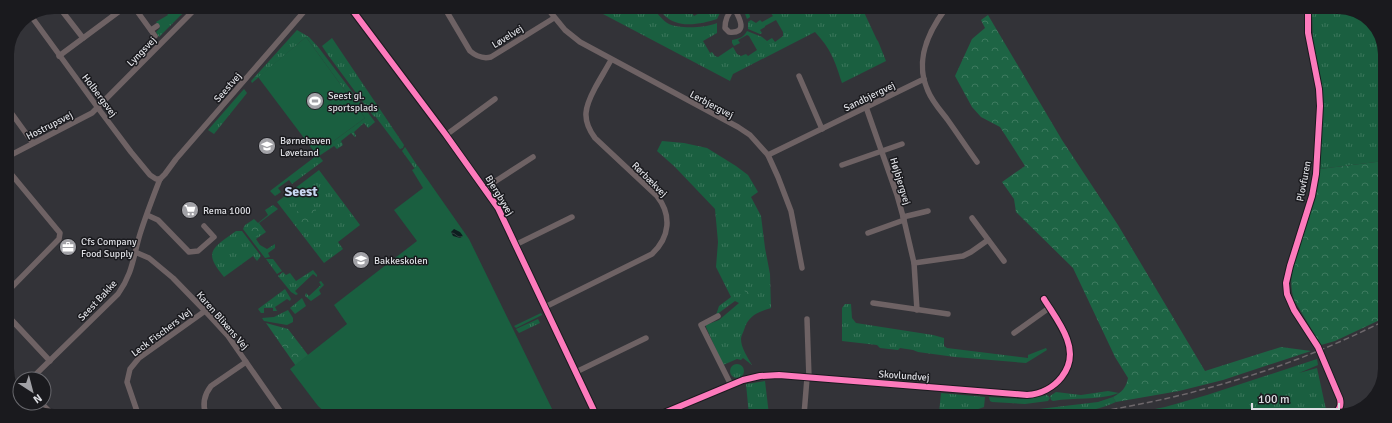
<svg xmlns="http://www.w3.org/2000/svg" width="1392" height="423" font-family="Signika,sans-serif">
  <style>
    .grass { fill: url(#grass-tufts) }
    .forest { fill: url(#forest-crowns) }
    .park { fill: url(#park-crowns) }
    .pitch { fill: #1a5f40 }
    .water { fill: url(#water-waves) }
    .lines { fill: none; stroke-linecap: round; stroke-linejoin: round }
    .street-tunnel { stroke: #4c4d52; stroke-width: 5.5; stroke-dasharray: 5.5 3; stroke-linecap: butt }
    .street { stroke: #6e6264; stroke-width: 5.5 }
    .rail { stroke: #6d676b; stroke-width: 1.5; stroke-dasharray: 6 3; stroke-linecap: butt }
    .cycleway-casing { stroke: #1a1a1e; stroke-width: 8 }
    .cycleway { stroke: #fd7abc; stroke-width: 6 }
    .labels { text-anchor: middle; stroke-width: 3; stroke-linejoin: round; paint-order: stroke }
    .street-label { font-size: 10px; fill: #dddee3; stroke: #1a1a1e }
    .poi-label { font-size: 10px; fill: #dddee3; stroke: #1a1a1e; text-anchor: start }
    .district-label { font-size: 14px; font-weight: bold; fill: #c9d8f2; stroke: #1a1a1e }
  </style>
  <defs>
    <pattern id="grass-tufts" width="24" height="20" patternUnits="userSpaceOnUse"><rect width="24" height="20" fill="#1a5f40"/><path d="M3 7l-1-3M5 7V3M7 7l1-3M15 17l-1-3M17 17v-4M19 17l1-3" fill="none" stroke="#3b765b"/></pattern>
    <pattern id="forest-crowns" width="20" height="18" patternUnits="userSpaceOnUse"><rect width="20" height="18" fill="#1d6444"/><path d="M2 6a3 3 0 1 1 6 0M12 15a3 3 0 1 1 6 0" fill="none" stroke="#3d7a5f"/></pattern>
    <pattern id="park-crowns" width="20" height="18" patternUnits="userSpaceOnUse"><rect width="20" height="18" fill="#1a5f40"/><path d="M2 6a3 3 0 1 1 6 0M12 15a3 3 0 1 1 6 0" fill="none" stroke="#3b765b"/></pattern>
    <pattern id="water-waves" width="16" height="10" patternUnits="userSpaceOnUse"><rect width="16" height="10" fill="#0d1e1f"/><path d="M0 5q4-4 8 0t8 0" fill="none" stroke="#303e3f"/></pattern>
  </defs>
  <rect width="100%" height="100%" fill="#333338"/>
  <g class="grass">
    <path d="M163,7H189L159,37L156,32L160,28L156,22L168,15Z"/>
    <path d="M599,8H653C658,14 662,20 669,24C679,29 706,28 717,23V33L703,41L710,53L712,52L715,56L718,57L733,47L737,54L741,56L746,54L748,56L757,50L749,36L747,35L738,40L740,43L734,46L732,43V40C739,39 744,37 747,31L762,37L767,41L772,38L775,42L783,36V32L776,20L765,26V27L760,30L762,33L760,34L748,29V22L751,20L756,23L760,20L762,22L773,16L767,8H862L877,40L878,41L886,61L842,83C835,61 831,49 815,32L733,74L730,81L603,14Z"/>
    <path d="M657,8H671L673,12C680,12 684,8 691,8L689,9L694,16L709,8H726L721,11L717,19C705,23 687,27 675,22C668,20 662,13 657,8Z"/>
    <path d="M740,8H753L754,10L749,13L750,17L747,19L744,11L739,12Z"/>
    <path d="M1312,9H1351L1375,25L1385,50L1384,161L1320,169L1322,117L1321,80L1313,42Z"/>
    <path d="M297,30L309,37L319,48L375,122L368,128L364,123L354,132L356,136L355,137L351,133L341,141L343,145L337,149L334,146L319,156L323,161L292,184L289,180L278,188L281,192L275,196L270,191L316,156V154L365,118L306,37L252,83L251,81Z"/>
    <path d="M332,38L404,145L403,148L400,149L375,116L374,117L328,55L322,46Z"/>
    <path d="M244,89L247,93L214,134L208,130Z"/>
    <path d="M662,141L684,143L707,148L736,166L748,175L758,192L751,197L761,216L765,248L770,274L771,308C757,312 748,316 744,330C743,333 741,336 741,339C741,348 748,358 752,365L743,358L741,360L737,359L723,365L706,327V325L719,320L739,303L735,301L716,315L719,306L731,297L716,267L718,242L715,209L675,167L657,151Z"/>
    <path d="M405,147L467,241L402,151Z"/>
    <path d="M319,170L360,225L338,242L343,249L324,263L277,202Z"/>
    <path d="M273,205L278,209L259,223L266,232L256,239L260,245L267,249L275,244V248L268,253L270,257L265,258L243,229L245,225L254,219L258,223L268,215L265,210Z"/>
    <path d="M236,231H242L261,256L257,261L253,256L224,277C202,251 213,248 236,231Z"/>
    <path d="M266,259H273L282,271L277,274Z"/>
    <path d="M313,270L317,275V277L313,274L295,291L298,294L296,295L291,292L278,276L283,272L286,275L290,273L296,281Z"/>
    <path d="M321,281L324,285L319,290L321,294L311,301L305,296L306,293L309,296L321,285L319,282Z"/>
    <path d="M285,289L291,299L290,301L287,299L275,307L277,311H273V308H264V313H261L258,309Z"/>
    <path d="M302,298L306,306L295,314L290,308Z"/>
    <path d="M845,304H851L852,318L856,323L933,335L944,338V346L947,348L1028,358V355L1046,348L1047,350L1026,363L955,357L918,352L913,350L900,348L898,350L880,348L877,345L842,341V308Z"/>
    <path d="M288,310L293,318V322L287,325L264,321L262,318L274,317Z"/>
    <path d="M541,313L542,315L516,328L514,326Z"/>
    <path d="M538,319L540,323L519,333L516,329Z"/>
    <path d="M1317,359L1318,365L1299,373L1317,368L1327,414L1325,416H1120L1165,407L1207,395Z"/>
    <circle cx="737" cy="371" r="7"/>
    <path d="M765,381L769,415H749L746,384Z"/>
    <path d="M1108,391L1119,393C1098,401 1074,397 1053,401L1051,400L1050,396L1056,392L1081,395Z"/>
    <path d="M941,393L985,397L984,407C962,415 947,416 924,415L939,413Z"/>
    <path d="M1047,395L1050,398L1048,401L1025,404L992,402L990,401L989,397C1009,398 1028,401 1047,395Z"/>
    <path d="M1113,397L1116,402C1076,420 1022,416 979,416L1098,402Z"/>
  </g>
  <g class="forest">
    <path d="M988,15L1062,140L1118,225L1205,371L1281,347L1311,351L1223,380L1179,391L1116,402L1113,397C1122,392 1126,388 1128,378L1115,357L1073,268L1016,212L1014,199L1002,182L1025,166L1000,127L981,117L972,107L955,76L972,39L985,28L981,20Z"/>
    <path d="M1384,161V318L1335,341L1321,345L1294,300C1284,269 1304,235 1312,205C1316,193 1318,181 1320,169Z"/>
    <path d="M266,323L288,329L308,355L307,382Z"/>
  </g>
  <g class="park">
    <path d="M305,205L309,210L312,207L316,208V213L313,214L317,220L306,227L294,214Z"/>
    <path d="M257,224L262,232L254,238L249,231Z"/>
    <path d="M752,287L754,296L747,298L744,289Z"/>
  </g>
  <g class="pitch">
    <path d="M306,37L365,118L316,154L258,77Z"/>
    <path d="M418,166L469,239L555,415H328L318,406L290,369L347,324L334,305L417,241L394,210L423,188L412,170Z"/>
  </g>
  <path class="water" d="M454,229L460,232L463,236L460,238L453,236L451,232Z"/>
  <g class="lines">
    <path class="street-tunnel" d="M1318,347L1323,357"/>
    <g class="street">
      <path d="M59,7L83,38"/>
      <path d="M134,7L155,36"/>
      <path d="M350,7L446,135L498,208L596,415"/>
      <path d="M444,7L470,51C477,57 483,59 491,57L554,18"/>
      <path d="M547,8L565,30L580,42L738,127L750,135L768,155L778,177L791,211L802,268"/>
      <path d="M700,8L702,10"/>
      <path d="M734,8C728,13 725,21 725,28L729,32C749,34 739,17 734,8"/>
      <path d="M946,8C928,32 914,61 928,91C932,101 940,110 947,119C957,133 967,148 977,162"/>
      <path d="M1308,9V33L1319,89L1320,106L1316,174L1312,196L1290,266L1286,283L1287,294L1294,310L1318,347"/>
      <path d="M31,16L98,108L131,152L150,175L156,179H160"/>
      <path d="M151,30L157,26"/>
      <path d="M59,56L125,7"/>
      <path d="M799,76L822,129"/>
      <path d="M7,107L33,143"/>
      <path d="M866,107L897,195L904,220L914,263L917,310"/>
      <path d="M446,135L495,99"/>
      <path d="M768,155L924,79"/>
      <path d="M7,157L92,113L197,7"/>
      <path d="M842,165L902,144"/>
      <path d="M7,169L60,233L59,239L7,292"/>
      <path d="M160,179L165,174L176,159L308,7"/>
      <path d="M485,188L533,157"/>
      <path d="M147,215L158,220L189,252L198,251L214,237L204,226"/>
      <path d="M903,217L928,211"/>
      <path d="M972,218L1004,261"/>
      <path d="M868,233L904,220"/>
      <path d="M515,245L572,217"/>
      <path d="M135,252L149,258L173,278L205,311L228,336L283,415"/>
      <path d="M914,263L963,256L971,252L988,240"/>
      <path d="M873,303L948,314"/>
      <path d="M545,307L652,254C670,237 672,215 657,196L595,138C581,119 585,107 595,88C600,79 606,69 611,60"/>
      <path d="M7,315L50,361"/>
      <path d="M718,316L701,325L731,385"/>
      <path d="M807,319L809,378"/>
      <path d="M1014,333L1049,308"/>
      <path d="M1323,357L1340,399C1342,408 1338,410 1332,416"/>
      <path d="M576,372L646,338"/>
      <path d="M31,379L118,294C133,273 133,257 140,234C146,215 153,197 160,179"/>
      <path d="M16,394L20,390"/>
      <path d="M41,403L52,414"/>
      <path d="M138,414L127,382L130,369L139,358L205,311"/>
      <path d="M206,415C202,404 204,395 211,386L246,362"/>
      <path d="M659,415L743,380L760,376L779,375L1027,395C1055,393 1078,368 1067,339C1062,325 1052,312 1044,299"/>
      <path d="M804,415L807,378"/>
    </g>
    <path class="rail" d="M1076,416C1119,408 1162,401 1204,389C1266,373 1326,350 1384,321"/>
    <g class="cycleway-casing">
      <g id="cycleway">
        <path d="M350,7L446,135L498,208L596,415"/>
        <path d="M1308,9V33L1319,89L1320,106L1316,174L1312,196L1290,266L1286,283L1287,294L1294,310L1318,347L1340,399C1342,408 1338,410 1332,416"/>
        <path d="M659,415L743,380L760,376L779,375L1027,395C1055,393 1078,368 1067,339C1062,325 1052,312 1044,299"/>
      </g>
    </g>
    <use href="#cycleway" class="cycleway"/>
  </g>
  <defs>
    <g id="stadium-disc" transform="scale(0.9)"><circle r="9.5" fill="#a2a2a7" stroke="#1a1a1e"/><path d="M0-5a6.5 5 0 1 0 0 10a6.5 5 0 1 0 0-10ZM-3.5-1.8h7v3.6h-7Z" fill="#fff"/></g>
    <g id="school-disc" transform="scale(0.9)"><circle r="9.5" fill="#a2a2a7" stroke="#1a1a1e"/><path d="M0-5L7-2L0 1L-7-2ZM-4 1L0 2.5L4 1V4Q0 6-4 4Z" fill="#fff"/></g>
    <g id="supermarket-disc" transform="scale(0.9)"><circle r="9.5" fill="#a2a2a7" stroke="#1a1a1e"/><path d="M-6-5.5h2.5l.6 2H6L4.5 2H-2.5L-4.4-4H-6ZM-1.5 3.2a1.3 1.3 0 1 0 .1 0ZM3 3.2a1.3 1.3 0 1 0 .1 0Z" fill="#fff"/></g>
    <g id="office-disc" transform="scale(0.9)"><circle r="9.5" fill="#a2a2a7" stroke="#1a1a1e"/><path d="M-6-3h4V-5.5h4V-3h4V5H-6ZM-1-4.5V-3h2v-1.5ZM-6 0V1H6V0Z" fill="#fff"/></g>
  </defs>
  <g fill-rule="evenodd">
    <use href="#stadium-disc" x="315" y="101"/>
    <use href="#school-disc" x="267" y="146"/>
    <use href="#supermarket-disc" x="190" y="210"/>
    <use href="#office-disc" x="68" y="247"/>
    <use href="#school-disc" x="361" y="260"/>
  </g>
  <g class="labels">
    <g class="street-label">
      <text transform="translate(507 36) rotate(-32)" y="4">Løvelvej</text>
      <text transform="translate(141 51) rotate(-46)" y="4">Lyngsvej</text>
      <text transform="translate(227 87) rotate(-49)" y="4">Seestvej</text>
      <text transform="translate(100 95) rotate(53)" y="4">Holbergsvej</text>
      <text transform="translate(869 96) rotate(-26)" y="4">Sandbjergvej</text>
      <text transform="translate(712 104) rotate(28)" y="4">Lerbjergvej</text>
      <text transform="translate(49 125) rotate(-27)" y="4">Hostrupsvej</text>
      <text transform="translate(650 179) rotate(45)" y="4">Rørbækvej</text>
      <text transform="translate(901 181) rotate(73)" y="4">Højbjergvej</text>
      <text transform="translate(1303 181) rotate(-79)" y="4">Plovfuren</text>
      <text transform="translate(500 195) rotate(59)" y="4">Bjergbyvej</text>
      <text transform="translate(97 300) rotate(-47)" y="4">Seest Bakke</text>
      <text transform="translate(223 320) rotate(49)" y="4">Karen Blixens Vej</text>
      <text transform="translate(161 332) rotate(-37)" y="4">Leck Fischers Vej</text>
      <text transform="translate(904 375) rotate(4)" y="4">Skovlundvej</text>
    </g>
    <g class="poi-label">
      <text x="328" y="99">Seest gl.<tspan x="328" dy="12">sportsplads</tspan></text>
      <text x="280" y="144">Børnehaven<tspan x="280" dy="12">Løvetand</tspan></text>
      <text x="203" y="214">Rema 1000</text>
      <text x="81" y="245">Cfs Company<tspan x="81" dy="12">Food Supply</tspan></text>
      <text x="374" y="264">Bakkeskolen</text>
    </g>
    <g class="district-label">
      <text x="301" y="196">Seest</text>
    </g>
  </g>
  <path d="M0 0H1392V423H0ZM54 14H1338A40 40 0 0 1 1378 54V369A40 40 0 0 1 1338 409H54A40 40 0 0 1 14 369V54A40 40 0 0 1 54 14Z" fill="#1a1a1e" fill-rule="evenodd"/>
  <g transform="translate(32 391) rotate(144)"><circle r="19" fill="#1a1a1e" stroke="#68686d"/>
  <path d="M0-3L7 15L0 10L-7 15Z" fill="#a2a2a7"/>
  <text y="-6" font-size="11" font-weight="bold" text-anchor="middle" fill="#dddee3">N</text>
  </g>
  <path d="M1252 403v6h87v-6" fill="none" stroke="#dddee3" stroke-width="2"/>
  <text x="1258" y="403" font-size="12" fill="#dddee3" stroke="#1a1a1e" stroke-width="3" paint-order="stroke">100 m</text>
</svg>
